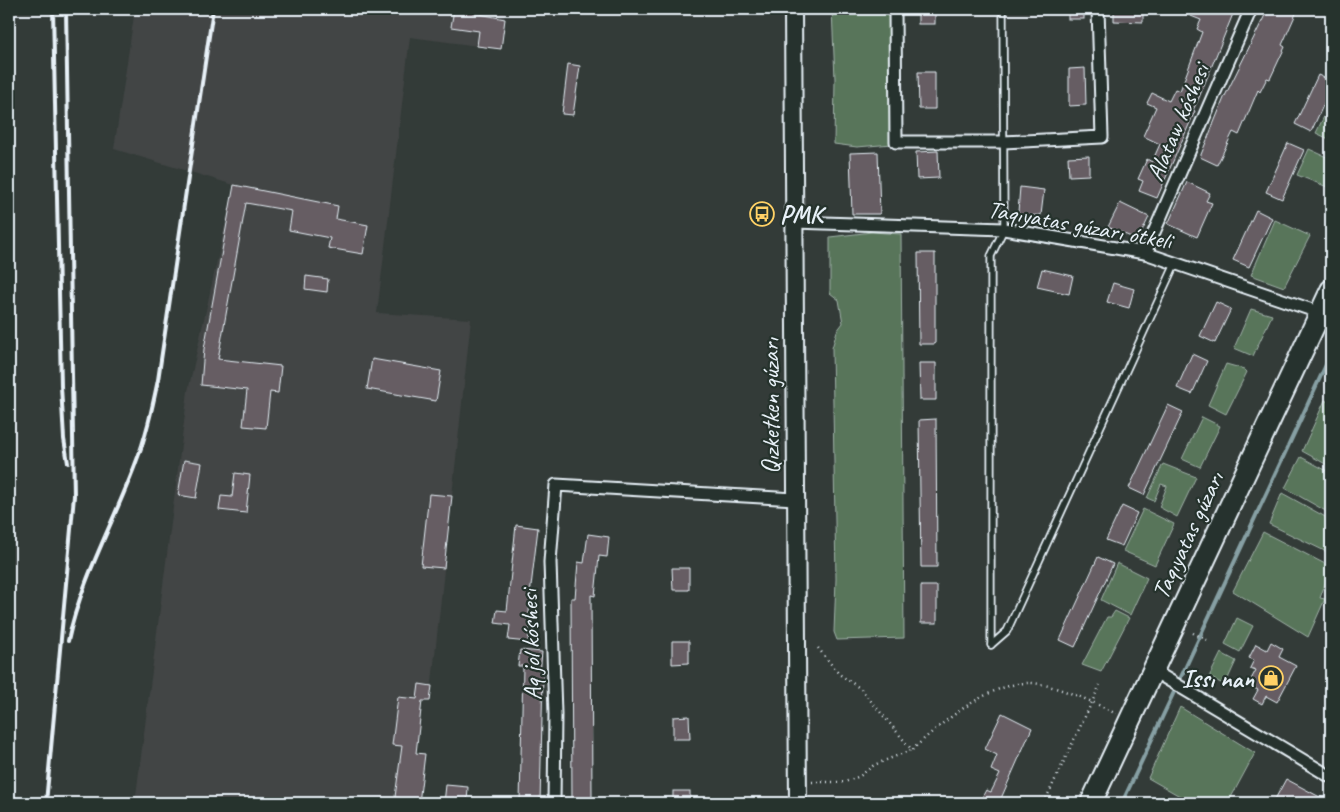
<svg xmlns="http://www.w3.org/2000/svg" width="1340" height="812" font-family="Caveat,sans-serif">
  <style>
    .built { fill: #424545 }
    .green { fill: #59745a; stroke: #a0b2a9 }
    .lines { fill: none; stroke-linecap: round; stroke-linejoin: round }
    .stream { stroke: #87a0a4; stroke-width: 4 }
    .building { fill: #665d63; stroke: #e8f1f8 }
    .lane-casing { stroke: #e8f1f8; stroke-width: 9 }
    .street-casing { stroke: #e8f1f8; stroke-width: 15 }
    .secondary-casing { stroke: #e8f1f8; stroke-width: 20 }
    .highway-casing { stroke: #e8f1f8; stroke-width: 24 }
    .path { stroke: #e8f1f8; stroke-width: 2.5; stroke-dasharray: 1 4; stroke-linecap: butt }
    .lane { stroke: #26332d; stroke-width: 5.5 }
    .street { stroke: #26332d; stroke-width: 11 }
    .secondary { stroke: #26332d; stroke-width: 16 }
    .highway { stroke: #26332d; stroke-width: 20 }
    .rail { stroke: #e8f1f8; stroke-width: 4 }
    .labels { text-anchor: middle; stroke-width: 4.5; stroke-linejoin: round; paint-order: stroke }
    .street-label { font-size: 25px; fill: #e8f1f8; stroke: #26332d }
    .poi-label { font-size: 25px; font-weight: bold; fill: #e8f1f8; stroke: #26332d; text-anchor: start }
  </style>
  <rect width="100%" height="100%" fill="#333b38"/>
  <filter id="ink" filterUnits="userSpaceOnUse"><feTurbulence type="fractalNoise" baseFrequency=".02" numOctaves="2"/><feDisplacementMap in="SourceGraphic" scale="10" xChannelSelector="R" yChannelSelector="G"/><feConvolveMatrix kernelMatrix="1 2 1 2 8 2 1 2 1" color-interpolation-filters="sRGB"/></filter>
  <g filter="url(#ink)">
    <path class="built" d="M135,9H505L501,49L410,37L377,313L471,319L430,701H422L416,753L425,754L419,803H135L188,391L234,185L114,149Z"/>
    <g class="green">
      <path d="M832,9H890L892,144L857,147L834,144L835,79Z"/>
      <path d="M1331,102V140L1316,133Z"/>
      <path d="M1309,149L1331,159L1330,188L1297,175Z"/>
      <path d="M1275,220L1310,236L1284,287L1251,275Z"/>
      <path d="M872,232L901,234L904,638L837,640L834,632L836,579L832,348L837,331L843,323L839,300L830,293V237Z"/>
      <path d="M1251,309L1272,315L1253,356L1234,348Z"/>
      <path d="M1226,364L1244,369L1247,372L1226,414L1208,405Z"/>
      <path d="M1325,400L1331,404V467L1302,451Z"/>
      <path d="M1202,417L1220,426L1200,467L1182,459Z"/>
      <path d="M1301,457L1331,473V514L1285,488Z"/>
      <path d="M1163,464L1196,477L1177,517L1159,507L1167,486L1161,484L1154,501L1147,498Z"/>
      <path d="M1282,493L1331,520V554L1269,524Z"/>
      <path d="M1143,509L1174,524L1155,565L1123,551Z"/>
      <path d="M1263,532L1331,567L1320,598L1325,599L1308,637L1233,591Z"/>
      <path d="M1117,563L1147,578L1130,615L1101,600Z"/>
      <path d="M1115,611L1129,618L1101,672L1082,665L1107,617H1111Z"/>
      <path d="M1237,618L1253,626L1240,652L1225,644Z"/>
      <path d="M1221,653L1236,661L1225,685L1209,677Z"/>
      <path d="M1180,707L1255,753L1228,803H1192L1148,778Z"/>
    </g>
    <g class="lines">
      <g class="stream">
        <path d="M1181,677L1331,354"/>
        <path d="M1122,803L1174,692"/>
      </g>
    </g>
    <g class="building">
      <path d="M454,9L505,19L501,49L477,46L479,31L451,27Z"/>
      <rect x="918" y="9" width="17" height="15"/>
      <rect x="1068" y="9" width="16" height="10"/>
      <path d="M1114,9H1143V22L1114,21Z"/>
      <path d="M1173,9H1235L1198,100L1193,110L1195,111L1157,198L1139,191L1143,181L1138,179L1147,159L1152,162L1160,144L1143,136L1156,107L1147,103L1152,93L1169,101L1175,89L1180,91L1202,32L1197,29L1201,20Z"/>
      <path d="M1268,9H1298L1282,45L1285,47L1270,79L1267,78L1260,92L1258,90L1239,135L1233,132L1217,165L1200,157L1224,98Z"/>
      <path d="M568,64L580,66L573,115L562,114Z"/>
      <path d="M1085,68L1086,105L1069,106V69Z"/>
      <path d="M918,72H935V109H919Z"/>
      <path d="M1318,75L1331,81V88L1311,132L1295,124Z"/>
      <path d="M1288,143L1304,150L1282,199L1266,192Z"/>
      <path d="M938,151L939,178L917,179L916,152Z"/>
      <path d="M878,152L880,214H852L850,153Z"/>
      <path d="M1089,156V175L1069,176L1068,157Z"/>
      <path d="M1187,182L1210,193L1206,201L1212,203L1197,237L1168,224Z"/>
      <path d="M234,185L338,206L336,219L368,225L363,254L328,248L330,238L289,230L292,211L246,203L218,359L281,366L278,393L270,392L266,428L243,426L247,390L201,385L204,349Z"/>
      <path d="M1020,187L1044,190L1041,215L1020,216L1018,212Z"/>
      <path d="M1120,203L1149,217L1138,240L1108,227Z"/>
      <path d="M1256,210L1272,218L1249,267L1233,260Z"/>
      <path d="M918,253H935V344H919Z"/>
      <path d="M1042,269L1073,276L1069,294L1037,287Z"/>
      <path d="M306,276L328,279L327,292L305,289Z"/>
      <path d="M1113,283L1134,289L1129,308L1107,302Z"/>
      <path d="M1216,302L1231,309L1215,343L1200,336Z"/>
      <path d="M1192,354L1207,361L1192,394L1177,388Z"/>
      <path d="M372,359L441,371L436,401L367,389Z"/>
      <path d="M919,363H936V400H920Z"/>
      <path d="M1168,405L1183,412L1144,495L1129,488Z"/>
      <path d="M936,419L937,567H921L919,420Z"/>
      <path d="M184,460L202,463L196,498L178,495Z"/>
      <path d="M235,473L250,475L246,513L219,510L221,496L232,497Z"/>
      <path d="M429,494L452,496L444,568L421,566Z"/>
      <path d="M1122,506L1137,513L1122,546L1106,540Z"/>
      <path d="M516,525L538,528L530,595L529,614H531L528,642L508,640L510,625L495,623L497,610L507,611Z"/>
      <path d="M588,534L609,537L607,557L599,556L595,596L591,595L592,803H572L571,598H575L578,562L584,563Z"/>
      <path d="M1098,557L1113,564L1075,647L1060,640Z"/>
      <path d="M672,568H689V590H673Z"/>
      <rect x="921" y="586" width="16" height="37"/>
      <path d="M672,641H689V663L672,664Z"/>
      <path d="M1271,642L1283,649L1279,657L1296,666L1277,702L1266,696L1262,704L1253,699L1258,690L1248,685L1256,670L1250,668L1254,660L1249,658L1256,644L1267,650Z"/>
      <path d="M520,650L542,652L540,674H543L540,803H520L523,666H518Z"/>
      <path d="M419,684L432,686L430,701H422L416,753L425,754L419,803H399L400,798L395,797L402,746L392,745L398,697L417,699Z"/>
      <path d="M1002,713L1032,728L999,803H979L986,790L991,792L1000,774L991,770L997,755L985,749Z"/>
      <path d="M689,716L690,739H673V717Z"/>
      <path d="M1286,779L1331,803H1273Z"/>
      <path d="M446,785L468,787L467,803H444Z"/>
      <rect x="673" y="791" width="17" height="12"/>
    </g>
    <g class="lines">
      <g class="lane-casing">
        <g id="lane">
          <path d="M991,645V256L1004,229L1003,9"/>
          <path d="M991,645L1007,631L1175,264"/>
        </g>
      </g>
      <g class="street-casing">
        <g id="street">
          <path d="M895,9L896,142H1003L1102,137L1098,9"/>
          <path d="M794,222L1004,229L1145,253L1321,313"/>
          <path d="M1145,253L1251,9"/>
          <path d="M1152,670L1331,777"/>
          <path d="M554,803L555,714L550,562L556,485L795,499"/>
        </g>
      </g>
      <g class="secondary-casing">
        <path id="secondary" d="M793,9L798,803"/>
      </g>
      <g class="highway-casing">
        <path id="highway" d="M1091,803L1331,290"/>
      </g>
      <g class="path">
        <path d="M1193,633L1207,640"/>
        <path d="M818,648L839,674L861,689L912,750C940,724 986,685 1026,683C1047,681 1097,703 1116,714"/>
        <path d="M812,782H845L860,776L874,765L911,750"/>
        <path d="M1044,803L1100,685"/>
      </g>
      <use href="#lane" class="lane"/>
      <use href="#street" class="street"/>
      <use href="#secondary" class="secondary"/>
      <use href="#highway" class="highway"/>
      <g class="rail">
        <path d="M53,9L61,386L64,439L68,463"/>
        <path d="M68,641C81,580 113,524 135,465C146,437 152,409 158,380L213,9"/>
        <path d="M46,803L74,496L66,9"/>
      </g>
    </g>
  </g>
  <defs>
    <g id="bus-ring" transform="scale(1.25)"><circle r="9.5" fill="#26332d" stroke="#ffd166" stroke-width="1.5"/><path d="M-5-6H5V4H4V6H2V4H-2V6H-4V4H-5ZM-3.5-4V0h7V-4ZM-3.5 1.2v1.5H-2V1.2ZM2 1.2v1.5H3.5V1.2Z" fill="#ffd166"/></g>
    <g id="shop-ring" transform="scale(1.25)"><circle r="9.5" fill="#26332d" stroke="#ffd166" stroke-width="1.5"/><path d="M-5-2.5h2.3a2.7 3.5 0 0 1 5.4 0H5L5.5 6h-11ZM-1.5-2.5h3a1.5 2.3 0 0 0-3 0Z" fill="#ffd166"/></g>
  </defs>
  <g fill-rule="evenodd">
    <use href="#bus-ring" x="762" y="214"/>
    <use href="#shop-ring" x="1271" y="678"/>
  </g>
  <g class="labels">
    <g class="street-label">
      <text transform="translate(1177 122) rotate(-67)" y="9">Alataw kóshesi</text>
      <text transform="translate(1080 224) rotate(10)" y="9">Taqıyatas gúzarı ótkeli</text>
      <text transform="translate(770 406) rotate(-90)" y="9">Qızketken gúzarı</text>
      <text transform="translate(1187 535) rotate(-65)" y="9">Taqıyatas gúzarı</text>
      <text transform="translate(530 645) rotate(-92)" y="9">Aq jol kóshesi</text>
    </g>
    <g class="poi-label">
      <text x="780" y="223">PMK</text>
      <text x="1254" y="687" text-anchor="end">Issı nan</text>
    </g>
  </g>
  <rect width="1340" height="812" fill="none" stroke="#26332d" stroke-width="30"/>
  <rect x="15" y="15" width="1310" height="782" fill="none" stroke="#e8f1f8" stroke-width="2" filter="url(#ink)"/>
</svg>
